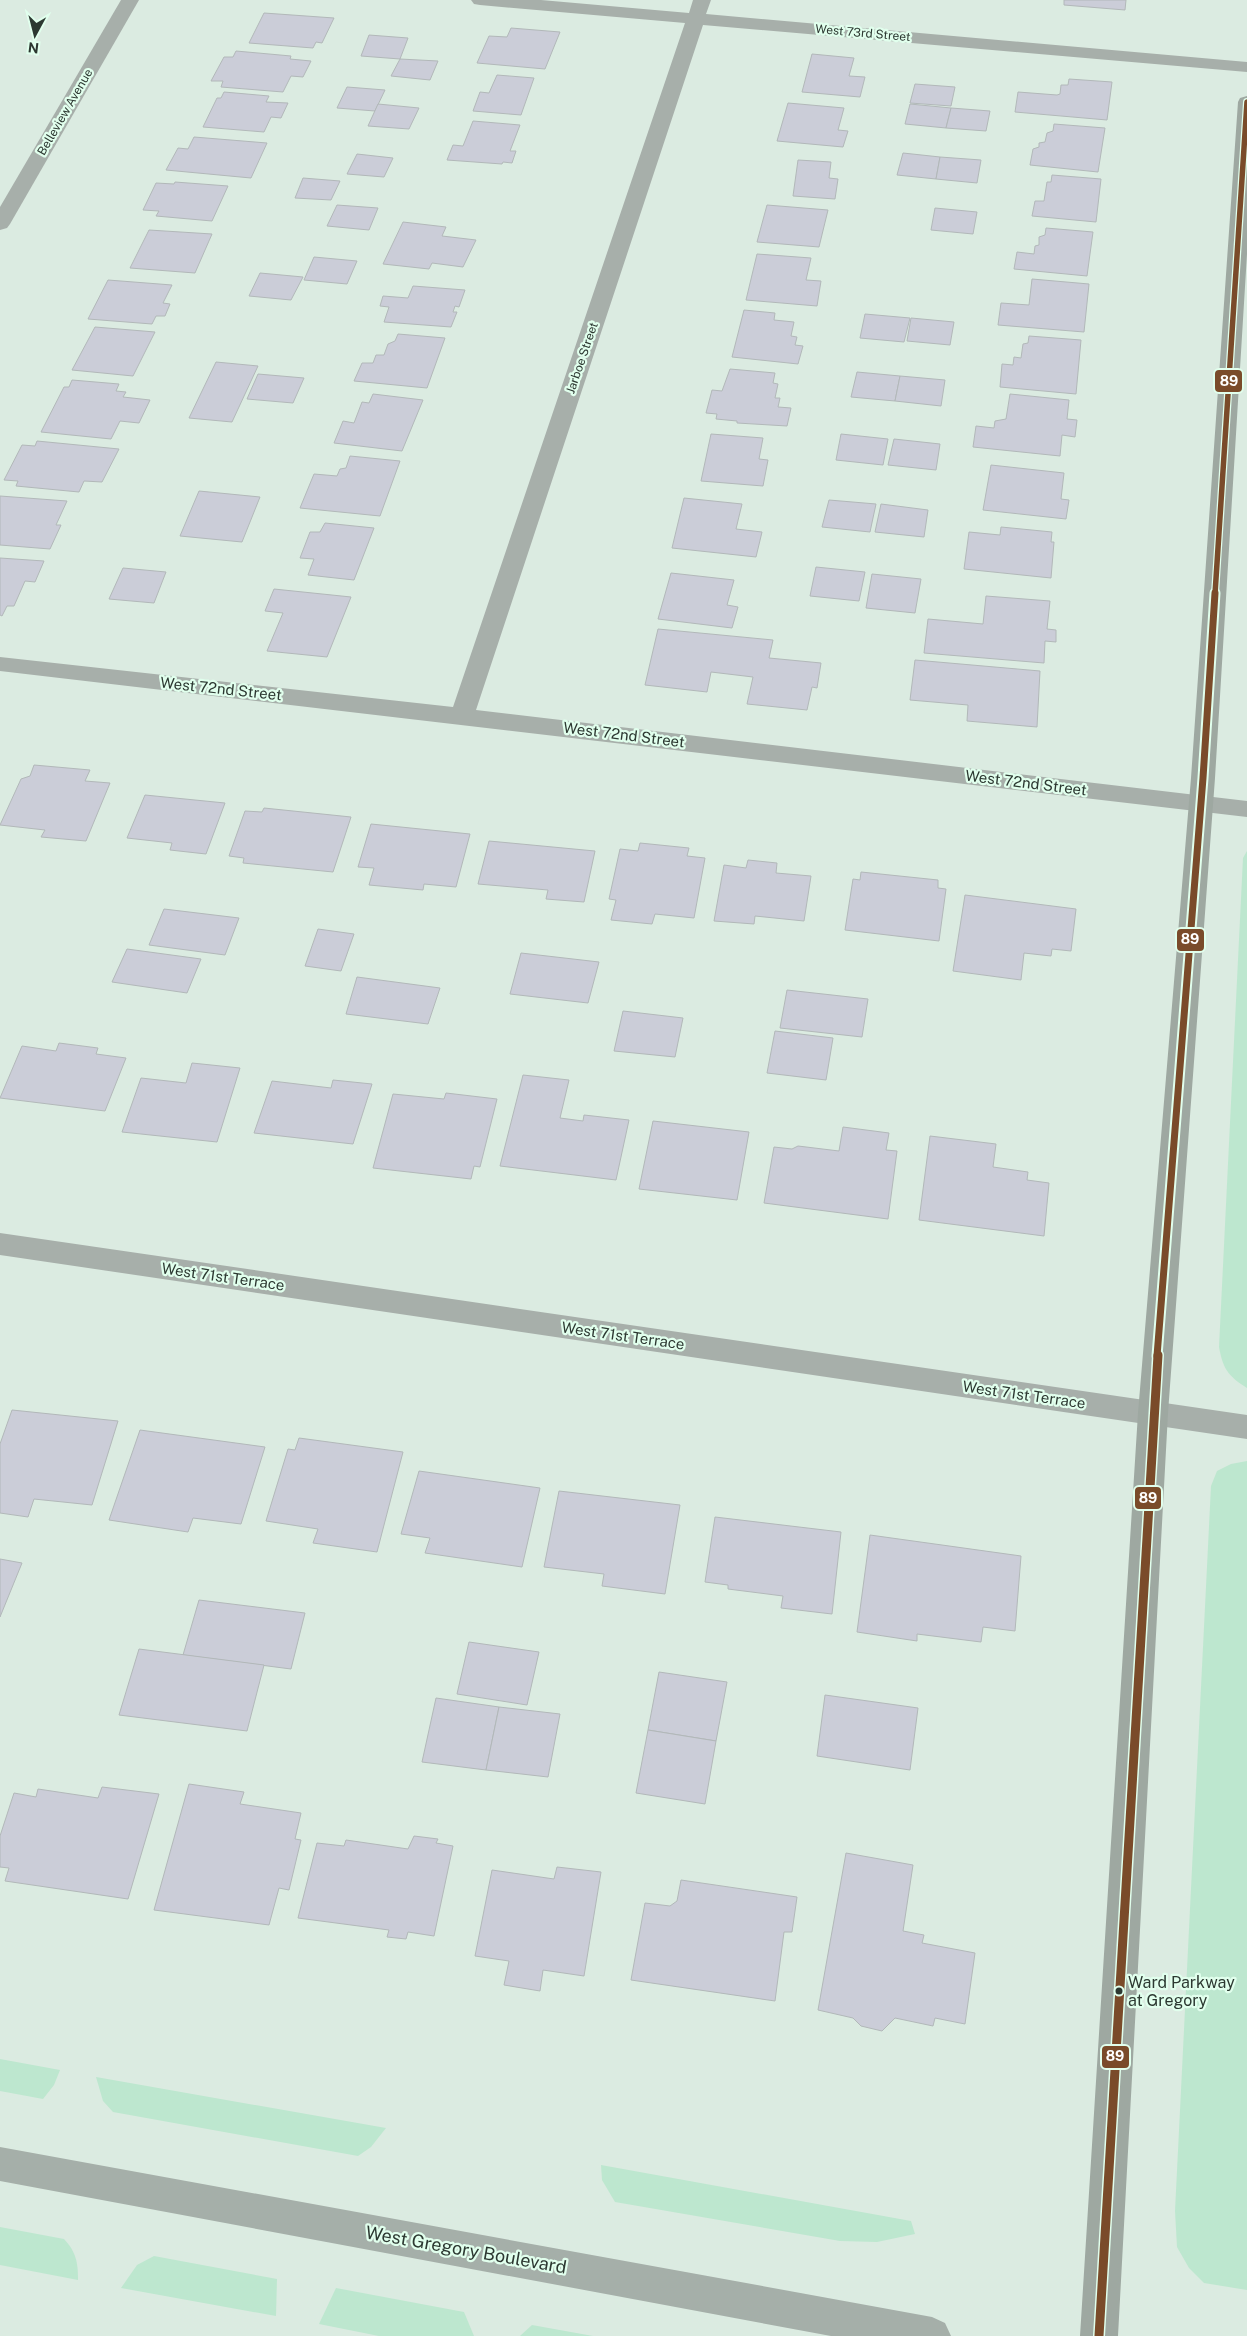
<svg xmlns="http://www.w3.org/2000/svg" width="1247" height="2336" font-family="'Public Sans',sans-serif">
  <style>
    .green { fill: #bde7cf }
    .building { fill: #cbcdd8; stroke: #b2b8b9 }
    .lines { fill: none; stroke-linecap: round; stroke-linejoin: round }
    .minor { fill: #a7afaa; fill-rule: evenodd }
    .secondary { fill: #a5afa9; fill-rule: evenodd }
    .primary { fill: #9ea8a1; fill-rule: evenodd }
    .bus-1-far2-casing { stroke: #e1ffed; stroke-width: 8 }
    .bus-1-far1-casing { stroke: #e1ffed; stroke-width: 11 }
    .bus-1-casing { stroke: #e1ffed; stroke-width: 12 }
    .bus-1-far2 { stroke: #7a4b2a; stroke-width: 5.5 }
    .bus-1-far1 { stroke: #7a4b2a; stroke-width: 7 }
    .bus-1 { stroke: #7a4b2a; stroke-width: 9 }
    .bus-dot { fill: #2c3831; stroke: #e1ffed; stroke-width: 2 }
    .labels { text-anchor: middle; stroke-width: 4.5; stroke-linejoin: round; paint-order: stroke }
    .far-street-label { font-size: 12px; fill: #2c3831; stroke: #e1ffed }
    .street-label { font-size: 15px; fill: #2c3831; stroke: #e1ffed }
    .near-bus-label { font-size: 16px; fill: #2c3831; stroke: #e1ffed; text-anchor: start }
    .near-street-label { font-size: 18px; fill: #2c3831; stroke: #e1ffed }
    .line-badge { stroke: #e1ffed; stroke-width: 2 }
    .badge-label { font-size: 14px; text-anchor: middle; font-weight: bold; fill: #fff }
  </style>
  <rect width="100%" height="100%" fill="#dbebe1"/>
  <g class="green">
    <path d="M1247,851V1388C1228,1376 1223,1369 1219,1347L1243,858Z"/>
    <path d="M1247,1461V2290L1204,2283L1189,2268L1177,2247L1175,2211L1211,1486L1217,1471L1231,1464Z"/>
    <path d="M0,2059L60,2070L54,2085L43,2099L0,2091Z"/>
    <path d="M96,2077L386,2128L371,2147L358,2156L113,2112L103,2101Z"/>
    <path d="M601,2165L911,2221L915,2234L877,2242L840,2241L615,2202L602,2180Z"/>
    <path d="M0,2227L64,2239C76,2252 78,2262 78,2280L0,2265Z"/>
    <path d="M154,2256L277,2279L276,2316L121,2288L137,2265Z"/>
    <path d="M336,2288L464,2312L474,2336H379L319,2324Z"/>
    <path d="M532,2325L593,2336H520Z"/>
  </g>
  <g class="building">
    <path d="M1064,0H1126L1125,10L1064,5Z"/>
    <path d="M264,13L334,18L322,43L316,42L313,48L249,43Z"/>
    <path d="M511,28L560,32L545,69L477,63L489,36L507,37Z"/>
    <path d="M369,35L408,38L400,59L361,56Z"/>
    <path d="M236,51L291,56L290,59L311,61L303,77L291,76L283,92L221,87L223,81H211L224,57H233Z"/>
    <path d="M812,54L854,58L849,76L865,77L860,97L802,92Z"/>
    <path d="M400,59L438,61L430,80L391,76Z"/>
    <path d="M497,75L534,78L521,115L473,111L480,92L489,93Z"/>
    <path d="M1069,79L1112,82L1107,120L1015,112L1018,92L1057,95L1060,94L1061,85H1068Z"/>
    <path d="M915,84L955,87L951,106L910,103Z"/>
    <path d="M347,87L385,90L375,111L337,108Z"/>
    <path d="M224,92L269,96L266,102L288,103L281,118L271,117L264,132L203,127L217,98H221Z"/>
    <path d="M788,103L844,108L838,130L848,131L843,147L777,141Z"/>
    <path d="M378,104L419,108L409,129L368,126Z"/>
    <path d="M910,104L951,108L946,128L905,124Z"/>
    <path d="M951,108L990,111L986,131L946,128Z"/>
    <path d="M473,121L520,125L510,151H516L512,163L503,162L502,164L447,160L453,145L463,146Z"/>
    <path d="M1054,124L1105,128L1098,172L1030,165L1033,149L1039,147V143L1045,142L1047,133L1053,131Z"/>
    <path d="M194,137L267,143L251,178L166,170L178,148L188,149Z"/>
    <path d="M903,153L940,157L936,179L897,175Z"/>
    <path d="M357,154L393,158L384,177L347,174Z"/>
    <path d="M940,157L981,160L977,183L936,179Z"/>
    <path d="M798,160L831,162L829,178L838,179L835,199L793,196Z"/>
    <path d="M1052,175L1101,179L1096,222L1032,216L1035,201H1044L1047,182H1051Z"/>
    <path d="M303,178L340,181L331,200L295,198Z"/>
    <path d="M175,182L228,186L212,221L156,216L159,211L143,210L156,183L174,184Z"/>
    <path d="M337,205L378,208L369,230L327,226Z"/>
    <path d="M767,205L828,210L819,247L757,242Z"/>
    <path d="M935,208L977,212L973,234L931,230Z"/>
    <path d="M403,222L446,227L442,236L476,240L463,267L432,263L429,269L383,264Z"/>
    <path d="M1046,228L1093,232L1087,276L1014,269L1017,252L1034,254L1035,246L1039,245V237L1045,235Z"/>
    <path d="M149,230L212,234L195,273L130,268Z"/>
    <path d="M757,254L811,258L806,280L821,281L817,306L746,300Z"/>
    <path d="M314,257L357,261L347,284L304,280Z"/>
    <path d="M260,273L303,277L291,300L249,296Z"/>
    <path d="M1032,279L1089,284L1084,332L998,325L1001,303L1029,305Z"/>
    <path d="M108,280L172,285L163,303L170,304L165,316H156L152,324L88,319Z"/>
    <path d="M413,286L465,290L459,307L455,306L453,312H457L451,327L384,322L389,307L380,306L383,296L408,298Z"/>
    <path d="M744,310L775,313L774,320L794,322L791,336L797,337L795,345L803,346L798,364L732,357Z"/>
    <path d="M865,314L910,318L904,342L860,338Z"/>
    <path d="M911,318L954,322L950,345L907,341Z"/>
    <path d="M95,327L155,332L133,376L72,370Z"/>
    <path d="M398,334L445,338L427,388L354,381L362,363H373L376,355H384L388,344L395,341Z"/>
    <path d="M1029,336L1081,340L1076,394L1000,387L1002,364L1013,365L1014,357L1021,358L1023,344L1028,343Z"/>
    <path d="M216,362L258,366L232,422L189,418Z"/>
    <path d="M730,369L775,373L773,383L778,384L775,398H780L778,407L791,408L787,426L737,423V421L716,419L717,414L706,413L712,390L722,391Z"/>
    <path d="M857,372L900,376L895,401L851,397Z"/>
    <path d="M258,374L304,378L293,403L247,399Z"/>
    <path d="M900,376L945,380L941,406L895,401Z"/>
    <path d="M72,380L119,384L116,391L126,392L123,397L150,400L139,423L120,421L111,439L41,432L64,387H69Z"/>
    <path d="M373,394L423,400L402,451L334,443L343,421L354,423L362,402L369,403Z"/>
    <path d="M1010,394L1069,400L1067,419L1077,420L1075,437L1062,435L1060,456L973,447L976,426L994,428L995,421L1006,419Z"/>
    <path d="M711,434L763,438L759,459L768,460L763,486L701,481Z"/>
    <path d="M841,434L888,439L883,465L836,460Z"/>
    <path d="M894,439L940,444L936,470L888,465Z"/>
    <path d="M37,441L119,449L102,482L84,481L79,492L16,486L18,481L4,480L22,445L35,446Z"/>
    <path d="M350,456L400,461L380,516L300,508L314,474L337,476L340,469L346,468Z"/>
    <path d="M991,465L1064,473L1061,499L1069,500L1066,519L983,510Z"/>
    <path d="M199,491L260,497L242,542L180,536Z"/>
    <path d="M0,496L67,501L56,525H61L50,549L0,545Z"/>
    <path d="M684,498L742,504L736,529L762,532L756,557L672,548Z"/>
    <path d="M829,500L876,504L870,532L822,527Z"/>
    <path d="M881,504L928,510L924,537L875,532Z"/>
    <path d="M325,523L374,528L354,580L308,575L314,559L300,558L310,532H320Z"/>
    <path d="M1001,527L1052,532L1051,542H1054L1051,578L964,569L969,532L1000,535Z"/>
    <path d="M0,558L44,561L35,582L25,581L14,606H7L2,616L0,615Z"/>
    <path d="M816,567L865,572L859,601L810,596Z"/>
    <path d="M123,568L166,572L154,603L109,599Z"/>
    <path d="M671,573L734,580L727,605L738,607L732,628L658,619Z"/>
    <path d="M872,574L921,579L915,613L866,608Z"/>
    <path d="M274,589L351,597L327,657L267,651L283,613L265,611Z"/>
    <path d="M986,596L1050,601L1047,629L1056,630V642L1045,641L1044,663L924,653L928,619L983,624Z"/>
    <path d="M658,629L773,640L769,658L821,663L817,688L812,687L807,710L747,704L753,677L711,672L707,692L645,685Z"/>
    <path d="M915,660L1040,671L1037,727L967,721L968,705L910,700Z"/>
    <path d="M34,765L90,770L85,781L110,783L86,841L41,837L45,830L0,825L21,779L30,776Z"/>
    <path d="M145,795L225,803L206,854L170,850L172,843L127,838Z"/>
    <path d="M264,808L351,817L333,872L243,863L244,858L229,856L245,811L262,812Z"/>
    <path d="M371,824L470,834L456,887L424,884L423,890L369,885L374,868L358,867Z"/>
    <path d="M489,841L595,851L584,902L546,899L548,890L478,884Z"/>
    <path d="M640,843L689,848L687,856L705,858L694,918L655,914L652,924L611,920L616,900L609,899L620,849L638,851Z"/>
    <path d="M748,860L777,863L776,873L811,876L804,921L755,916L754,924L714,921L724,865L746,868Z"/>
    <path d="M861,872L938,880V888L946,889L939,941L845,930L853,879L860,880Z"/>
    <path d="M965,895L1076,909L1071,951L1052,949L1051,956L1024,953L1021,980L953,971Z"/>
    <path d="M164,909L239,918L225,955L149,945Z"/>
    <path d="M318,929L354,934L341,971L305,966Z"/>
    <path d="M127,949L201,959L187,993L112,982Z"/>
    <path d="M521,953L599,962L588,1003L510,994Z"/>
    <path d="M357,977L440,988L428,1024L346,1014Z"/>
    <path d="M787,990L868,999L862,1037L780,1028Z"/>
    <path d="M623,1011L683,1018L675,1057L614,1051Z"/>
    <path d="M775,1031L833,1038L826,1080L767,1073Z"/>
    <path d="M59,1043L98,1048L96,1054L126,1058L105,1111L0,1098L22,1046L56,1051Z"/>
    <path d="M192,1063L240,1068L217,1142L122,1132L141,1078L186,1083Z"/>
    <path d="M523,1075L569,1080L560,1118L583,1121L584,1115L629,1120L616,1180L500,1166Z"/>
    <path d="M333,1080L372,1084L353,1144L254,1133L272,1081L331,1088Z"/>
    <path d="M446,1093L497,1099L480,1167L474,1166L471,1179L373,1168L393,1094L444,1099Z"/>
    <path d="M653,1121L749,1132L737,1200L639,1189Z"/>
    <path d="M843,1127L889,1133L886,1150L897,1151L888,1219L764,1203L774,1147L792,1149L798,1146L839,1151Z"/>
    <path d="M930,1136L996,1144L993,1167L1028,1172L1027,1180L1049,1183L1044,1236L919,1220Z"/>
    <path d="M12,1410L118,1421L92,1505L34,1499L28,1517L0,1513V1444Z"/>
    <path d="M140,1430L265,1447L241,1524L193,1518L188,1532L109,1520Z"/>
    <path d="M299,1438L403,1452L377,1552L313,1543L318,1529L266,1521L288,1449L295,1450Z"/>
    <path d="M419,1471L540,1488L522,1567L425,1553L430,1538L401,1534Z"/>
    <path d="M559,1491L680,1505L665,1594L602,1586L604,1574L544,1567Z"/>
    <path d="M715,1517L841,1532L832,1614L781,1608L783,1596L728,1589V1585L705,1582Z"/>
    <path d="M870,1535L1021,1556L1015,1631L983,1627L981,1642L917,1634V1641L857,1632Z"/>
    <path d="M0,1559L22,1563L0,1617Z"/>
    <path d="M199,1600L305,1613L291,1669L183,1655Z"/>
    <path d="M469,1642L539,1652L527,1705L457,1694Z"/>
    <path d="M139,1649L264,1665L247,1731L119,1715Z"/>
    <path d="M659,1672L727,1682L716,1741L648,1730Z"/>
    <path d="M825,1695L918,1708L910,1770L817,1756Z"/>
    <path d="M436,1698L499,1707L486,1770L422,1762Z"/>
    <path d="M499,1707L560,1714L548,1777L486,1770Z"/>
    <path d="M648,1730L716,1741L705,1804L636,1793Z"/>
    <path d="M189,1784L244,1792L240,1804L301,1813L295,1839L301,1840L289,1890L279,1888L269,1925L154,1910Z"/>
    <path d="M102,1787L159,1794L128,1899L5,1881L9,1868L0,1867V1836L14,1793L36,1797L38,1789L98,1798Z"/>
    <path d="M414,1836L438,1839L436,1843L453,1846L434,1936L408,1932L406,1939L387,1937L389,1930L298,1918L317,1843L344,1846L346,1840L408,1849Z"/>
    <path d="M846,1853L913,1865L903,1931L924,1935L922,1943L975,1953L965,2024L935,2018L933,2026L895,2018L882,2031L861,2026L853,2018L818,2010Z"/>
    <path d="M557,1867L601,1872L584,1976L543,1970L540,1991L504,1985L509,1961L475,1956L492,1870L554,1879Z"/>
    <path d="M681,1880L797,1897L792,1932H784L775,2001L631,1980L645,1903L670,1906L677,1901Z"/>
  </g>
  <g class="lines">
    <g class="minor">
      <path d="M121,0H139L10,224L7,228L0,230V207Z"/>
      <path d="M471,0H541L689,13L693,0H711L706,14L1247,62V72L703,25L476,710L1247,801V817L0,671V657L453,707L685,23L480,5L474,4Z"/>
      <path d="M0,1233L1247,1415V1439L0,1255Z"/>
    </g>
    <path class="secondary" d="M0,2147L932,2317L945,2323L951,2336H831L0,2181Z"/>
    <path class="primary" d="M1247,96V254L1215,778L1168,1413L1118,2336H1080L1138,1413L1191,778L1238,102L1240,98Z"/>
    <g class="bus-1-far2-casing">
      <path id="bus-1-far2" d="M1215,594L1247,102"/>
    </g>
    <g class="bus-1-far1-casing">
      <path id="bus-1-far1" d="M1157,1356L1203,778L1215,593"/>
    </g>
    <g class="bus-1-casing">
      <path id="bus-1" d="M1099,2336L1158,1355"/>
    </g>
    <use href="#bus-1-far2" class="bus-1-far2"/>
    <use href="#bus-1-far1" class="bus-1-far1"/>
    <use href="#bus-1" class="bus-1"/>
  </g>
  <circle class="bus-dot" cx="1119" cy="1991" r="4.5"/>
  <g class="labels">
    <g class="far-street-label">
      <text transform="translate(863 33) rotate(5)" y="4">West 73rd Street</text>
      <text transform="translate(65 112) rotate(-60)" y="4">Belleview Avenue</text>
      <text transform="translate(582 358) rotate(-71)" y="4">Jarboe Street</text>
    </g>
    <g class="street-label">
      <text transform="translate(221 689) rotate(6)" y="5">West 72nd Street</text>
      <text transform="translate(624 735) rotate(7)" y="5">West 72nd Street</text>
      <text transform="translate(1026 783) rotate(7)" y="5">West 72nd Street</text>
      <text transform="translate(223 1277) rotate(8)" y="5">West 71st Terrace</text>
      <text transform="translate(623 1336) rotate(8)" y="5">West 71st Terrace</text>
      <text transform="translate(1024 1395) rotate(8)" y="5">West 71st Terrace</text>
    </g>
    <g class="near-bus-label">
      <text x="1128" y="1988">Ward Parkway<tspan x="1128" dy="18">at Gregory</tspan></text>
    </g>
    <g class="near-street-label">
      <text transform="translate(466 2250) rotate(10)" y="6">West Gregory Boulevard</text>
    </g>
  </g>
  <g class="line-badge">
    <rect x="1214" y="369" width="29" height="24" rx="5" fill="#7a4b2a"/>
    <rect x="1176" y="928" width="29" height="24" rx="5" fill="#7a4b2a"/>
    <rect x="1134" y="1486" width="28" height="24" rx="5" fill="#7a4b2a"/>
    <rect x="1101" y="2045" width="29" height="24" rx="5" fill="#7a4b2a"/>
  </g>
  <g class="badge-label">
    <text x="1229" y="386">89</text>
    <text x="1190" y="944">89</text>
    <text x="1148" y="1503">89</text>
    <text x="1115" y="2061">89</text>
  </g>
  <g transform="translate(35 35) rotate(187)" stroke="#e1ffed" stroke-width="4" paint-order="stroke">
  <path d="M0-4L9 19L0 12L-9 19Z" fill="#2c3831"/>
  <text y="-8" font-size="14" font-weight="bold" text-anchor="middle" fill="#2c3831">N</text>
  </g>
</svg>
